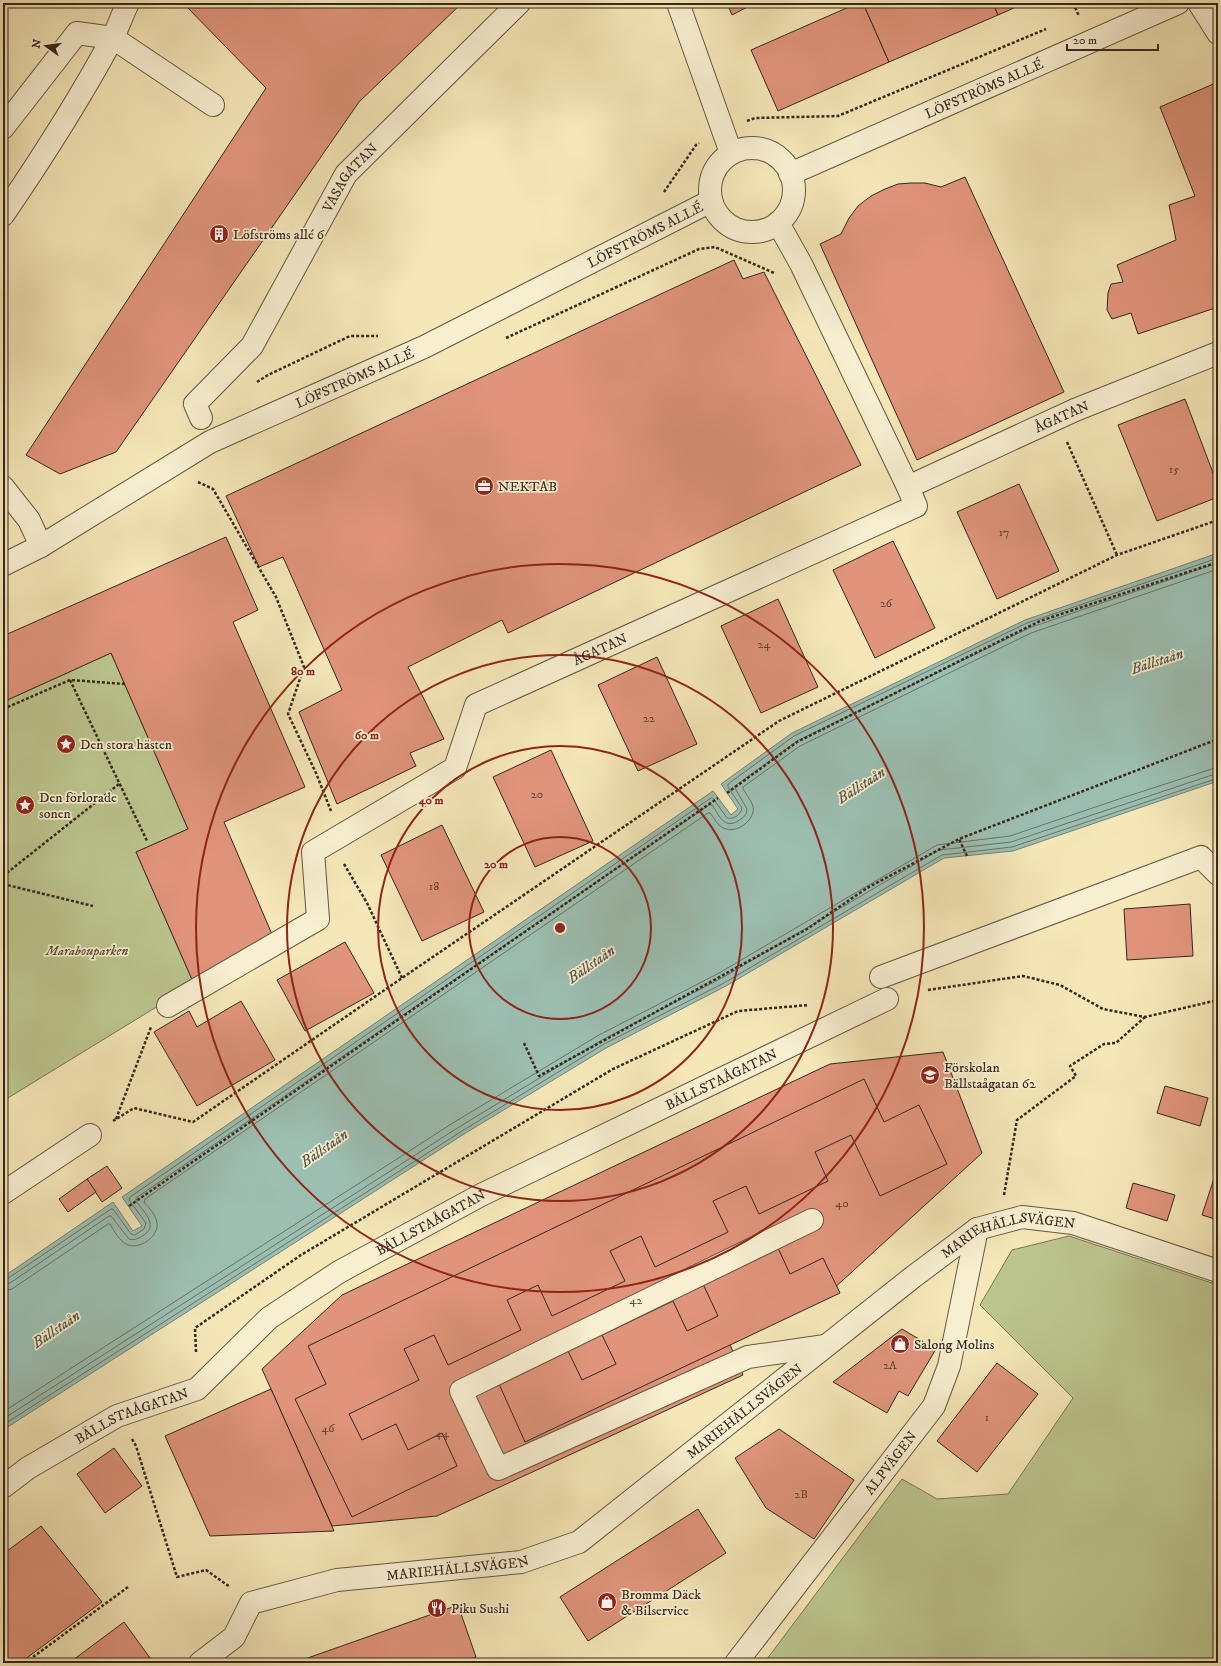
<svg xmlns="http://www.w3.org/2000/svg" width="1221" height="1666" font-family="'IM FELL DW Pica',serif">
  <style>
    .green { fill: #bcc58e; stroke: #797655 }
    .water { fill: #9cbfb2; stroke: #738276 }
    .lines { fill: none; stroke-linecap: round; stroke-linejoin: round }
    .shore { stroke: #697367; stroke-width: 1 }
    .building { fill: #e0947b; stroke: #36271c }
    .minor-casing { stroke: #665743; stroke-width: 24 }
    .path { stroke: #36271c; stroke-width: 2.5; stroke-dasharray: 3 2; stroke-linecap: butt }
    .minor { stroke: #f8efd1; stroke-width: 22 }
    .rail { stroke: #36271c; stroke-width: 3; stroke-dasharray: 7 7; stroke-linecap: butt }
    .ring { fill: none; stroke: #8f2418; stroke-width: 2 }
    .labels { text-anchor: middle; stroke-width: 3.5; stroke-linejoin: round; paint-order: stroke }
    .number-label { font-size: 12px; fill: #604234 }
    .street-label { font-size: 14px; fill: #36271c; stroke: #f8efd1 }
    .poi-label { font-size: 14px; fill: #36271c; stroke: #f8efd1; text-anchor: start }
    .park-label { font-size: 14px; font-style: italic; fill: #584e38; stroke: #f8efd1 }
    .water-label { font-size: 15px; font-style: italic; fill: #555549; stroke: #f8efd1 }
    .centre { fill: #8f2418; stroke: #f8efd1; stroke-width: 2 }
    .ring-label { font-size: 12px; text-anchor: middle; font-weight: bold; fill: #8f2418; stroke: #f8efd1; stroke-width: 3.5; stroke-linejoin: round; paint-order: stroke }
  </style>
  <rect width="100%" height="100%" fill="#f5e7b8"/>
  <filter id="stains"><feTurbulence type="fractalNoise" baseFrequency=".005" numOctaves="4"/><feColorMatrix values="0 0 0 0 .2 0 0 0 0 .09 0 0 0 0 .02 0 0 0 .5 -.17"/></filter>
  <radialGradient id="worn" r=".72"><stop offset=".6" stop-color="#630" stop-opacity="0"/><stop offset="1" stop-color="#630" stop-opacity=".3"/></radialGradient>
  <g class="green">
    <path d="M111,653L188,829L136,852L194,984L3,1101V702Z"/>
    <path d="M1069,1236L1218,1285V1663H764L902,1479L937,1499L1008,1494L1073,1398L980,1305L1012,1250Z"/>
  </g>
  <path class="water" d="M1218,553V781L1013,851L944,858L726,986L606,1048L464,1134L3,1430V1277L113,1202L133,1231L142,1226L122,1197L713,791L731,815L738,809L721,784L792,733L1025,620Z"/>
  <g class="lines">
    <g class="shore">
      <path d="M3,1280L7,1279L111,1209H113L131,1234L135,1235L144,1229L146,1223L129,1200L130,1197L711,798H713L727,818C733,820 741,815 742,808L728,787V784L794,736L1027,623L1218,558"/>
      <path d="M3,1285L10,1283L109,1216H111L129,1239C135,1241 139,1238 144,1235C159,1225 143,1211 136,1201V1198L709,805H712C720,817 725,831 741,819C745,816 747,814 747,809L735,788V786L797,741L1029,628L1218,563"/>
      <path d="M3,1291L12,1289L108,1224H110C114,1231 119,1240 126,1244C138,1251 159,1237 157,1223C156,1215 149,1208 144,1202L145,1199L708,813H710C715,819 718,827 726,829C738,833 756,819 753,806C751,800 746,794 743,789V787L800,746L1031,633L1218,569"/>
      <path d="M3,1412L456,1121L599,1035L719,973L937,845L1010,836L1122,798L1218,767"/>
      <path d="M3,1419L459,1127L602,1040L722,978L939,850L1011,842L1218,773"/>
      <path d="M3,1425L462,1131L604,1044L724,983L942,855L1012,847L1218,778"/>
    </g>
  </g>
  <g class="building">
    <path d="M183,3H462L359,102L116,452L60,474L26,455L266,88Z"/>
    <path d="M727,3H755L732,15Z"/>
    <path d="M858,3H863L889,62L778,111L751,50Z"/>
    <path d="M863,3H993L998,15L889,62Z"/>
    <path d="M993,3H1025L998,15Z"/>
    <path d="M1218,82V307L1138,334L1131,313L1112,319L1107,310L1108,293L1111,284L1123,282L1117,265L1176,240L1169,205L1195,196L1160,107Z"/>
    <path d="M965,177L1064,392L917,460L820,244L841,234L849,218L858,206L871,196L885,189L898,184L911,183H925L941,187Z"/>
    <path d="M734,260L743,279L764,272L861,465L508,633L502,620L408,667L444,739L410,753L416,766L337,804L299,712L342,690L283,557L259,567L226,496Z"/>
    <path d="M1185,399L1218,486V497L1157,521L1118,425Z"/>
    <path d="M1019,484L1059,571L997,599L957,512Z"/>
    <path d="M226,537L258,610L233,622L305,787L224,822L274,939L194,984L136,852L188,829L111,653L3,702V636Z"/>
    <path d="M893,541L935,628L875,658L833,570Z"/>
    <path d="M778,599L818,687L761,713L721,626Z"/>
    <path d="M657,657L697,744L638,771L598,685Z"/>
    <path d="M551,750L593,841L535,867L493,777Z"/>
    <path d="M442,825L484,912L422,941L381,855Z"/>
    <path d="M1190,904L1193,956L1127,960L1124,909Z"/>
    <path d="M345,942L374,993L305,1031L277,980Z"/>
    <path d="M241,1001L275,1060L197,1106L154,1032L189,1011L197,1027Z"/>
    <path d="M943,1052L982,1153L819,1302L728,1340L743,1375L437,1516L332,1526L262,1369L342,1295L830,1064Z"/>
    <path d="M864,1079L884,1122L919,1105L947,1164L880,1196L851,1135L815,1152L828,1181L759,1214L746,1186L713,1201L728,1232L655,1267L641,1236L610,1251L625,1281L552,1316L538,1285L507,1300L521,1330L448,1365L434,1335L404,1349L419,1380L349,1414L362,1440L396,1424L408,1450L442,1433L457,1466L352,1517L295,1399L326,1384L308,1346Z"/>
    <path d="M1165,1086L1208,1098L1200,1126L1157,1113Z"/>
    <path d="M107,1166L122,1188L102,1202L87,1179Z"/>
    <path d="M1218,1166V1220L1202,1215Z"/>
    <path d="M87,1179L96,1192L68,1212L59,1199Z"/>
    <path d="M1133,1183L1175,1195L1167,1221L1126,1208Z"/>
    <path d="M778,1248L790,1274L823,1258L840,1293L525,1442L499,1384L568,1351L582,1380L616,1364L602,1335L673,1301L687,1331L718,1316L703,1284Z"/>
    <path d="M902,1329L936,1349L908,1396L899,1391L887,1413L833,1382Z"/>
    <path d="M997,1363L1038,1394L977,1472L937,1441Z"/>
    <path d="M271,1389L334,1531L210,1536L165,1436Z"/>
    <path d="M779,1429L854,1480L814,1539L766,1508L735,1458Z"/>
    <path d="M114,1448L142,1486L105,1513L77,1474Z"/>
    <path d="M698,1509L726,1553L588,1641L560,1597Z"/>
    <path d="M41,1526L102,1602L20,1663H3V1554Z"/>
    <path d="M458,1605L476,1657L461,1663H303L302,1660Z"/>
    <path d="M124,1622L150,1658L143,1663H69Z"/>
  </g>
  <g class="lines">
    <g class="minor-casing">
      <g id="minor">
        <path d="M678,3L731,153"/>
        <path d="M1199,3L1218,33"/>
        <path d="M3,128L77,33L113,38L213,105"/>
        <circle cx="752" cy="190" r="42"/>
        <path id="s1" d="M790,174L1178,3"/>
        <path d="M3,215C42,158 79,100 112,39C118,28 122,15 128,3"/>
        <path id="s2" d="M201,418L195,404L252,346L346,174L519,3"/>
        <path d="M3,487L29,520L41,546"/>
        <path id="s3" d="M908,487L1075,410L1218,353"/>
        <path id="s4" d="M3,565L41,546L210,442L424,347L711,201"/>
        <path d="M881,977L1201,857L1218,874"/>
        <path id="s5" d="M168,1006L318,919L313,852L455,768L476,705L916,506L908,487L801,264L778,223"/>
        <path d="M3,1193L90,1135"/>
        <path d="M812,1220L461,1391L498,1469L748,1357L825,1346"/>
        <path id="s6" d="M3,1487L28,1468L117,1416L197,1389L269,1318L339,1272L481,1195L887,999"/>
        <path id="s7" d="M200,1663L234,1637L251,1603L337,1580L521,1562L579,1542L913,1277L977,1229L1022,1217L1073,1223L1218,1271"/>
        <path id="s8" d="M736,1663L934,1406L949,1366L977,1229"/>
      </g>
    </g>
    <g class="path">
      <path d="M1073,3L1079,16"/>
      <path d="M747,121L755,118L838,116L1046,29"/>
      <path d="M664,192L696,145L699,143"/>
      <path d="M506,338L699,249L715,247L774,273"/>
      <path d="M257,382L268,375L350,336H378"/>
      <path d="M1067,442L1117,555"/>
      <path d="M198,482L213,489L276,597L304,667L288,714L316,773L331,811"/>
      <path d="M70,680L147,841"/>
      <path d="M3,709L70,680L125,684"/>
      <path d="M727,793L797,742L1040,621L1218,562"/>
      <path d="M967,856L959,839L1218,739"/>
      <path d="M344,864L367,903L402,978"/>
      <path d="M3,876L119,784"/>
      <path d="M3,884L93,906"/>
      <path d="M928,990L1023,976L1060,985L1103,1009L1145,1017L1218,1000"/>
      <path d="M524,1043L539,1076L807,929L867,888L959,839"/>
      <path d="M116,1119L151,1027"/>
      <path d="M113,1121L134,1108L193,1122L402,978L779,721L1117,555L1218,520"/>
      <path d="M1004,1195L1017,1120L1076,1076L1070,1066L1104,1044L1116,1043L1145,1017"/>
      <path d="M129,1206L718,798"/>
      <path d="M196,1352L195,1328L301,1255L613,1069L738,1011L809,1005"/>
      <path d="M132,1439L136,1446L177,1577L206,1570L230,1587"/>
      <path d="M25,1663L128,1587"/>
    </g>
    <use href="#minor" class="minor"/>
    <path class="rail" d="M3,4L4,3"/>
  </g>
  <g class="ring">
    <circle cx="560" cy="928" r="91"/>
    <circle cx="560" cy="928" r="182"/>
    <circle cx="560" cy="928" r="273"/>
    <circle cx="560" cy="928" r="364"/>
  </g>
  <defs>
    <g id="building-disc" transform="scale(1)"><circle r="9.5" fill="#8f2418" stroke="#f8efd1"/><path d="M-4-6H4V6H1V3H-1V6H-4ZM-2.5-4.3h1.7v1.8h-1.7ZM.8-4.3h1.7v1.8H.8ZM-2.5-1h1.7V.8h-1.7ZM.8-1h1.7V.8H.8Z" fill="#fff"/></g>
    <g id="office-disc" transform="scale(1)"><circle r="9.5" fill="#8f2418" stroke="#f8efd1"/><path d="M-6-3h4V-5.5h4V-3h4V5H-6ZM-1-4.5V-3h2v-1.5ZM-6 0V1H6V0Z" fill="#fff"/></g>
    <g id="sight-disc" transform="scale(1)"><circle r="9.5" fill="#8f2418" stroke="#f8efd1"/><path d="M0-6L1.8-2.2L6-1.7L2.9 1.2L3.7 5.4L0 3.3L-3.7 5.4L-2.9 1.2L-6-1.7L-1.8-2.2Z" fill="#fff"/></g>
    <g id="school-disc" transform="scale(1)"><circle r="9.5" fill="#8f2418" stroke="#f8efd1"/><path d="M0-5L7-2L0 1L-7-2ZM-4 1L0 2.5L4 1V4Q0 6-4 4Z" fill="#fff"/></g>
    <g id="shop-disc" transform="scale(1)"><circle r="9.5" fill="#8f2418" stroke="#f8efd1"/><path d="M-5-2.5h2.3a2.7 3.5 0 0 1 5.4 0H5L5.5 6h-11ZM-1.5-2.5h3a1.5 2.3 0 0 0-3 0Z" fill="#fff"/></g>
    <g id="restaurant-disc" transform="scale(1)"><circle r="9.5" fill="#8f2418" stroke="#f8efd1"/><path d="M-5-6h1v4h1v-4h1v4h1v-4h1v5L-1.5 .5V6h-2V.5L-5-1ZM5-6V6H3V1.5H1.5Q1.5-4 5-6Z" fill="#fff"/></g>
  </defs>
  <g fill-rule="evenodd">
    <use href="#building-disc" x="219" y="234"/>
    <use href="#office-disc" x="484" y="486"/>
    <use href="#sight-disc" x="66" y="744"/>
    <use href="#sight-disc" x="25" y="805"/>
    <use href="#school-disc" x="930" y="1075"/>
    <use href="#shop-disc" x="900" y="1344"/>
    <use href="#shop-disc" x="607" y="1602"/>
    <use href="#restaurant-disc" x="437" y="1608"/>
  </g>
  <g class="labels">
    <g class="number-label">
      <text x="1174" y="473">15</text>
      <text x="1004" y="536">17</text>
      <text x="886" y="607">26</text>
      <text x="764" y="648">24</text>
      <text x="649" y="722">22</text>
      <text x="537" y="798">20</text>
      <text x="434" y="890">18</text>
      <text x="842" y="1207">40</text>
      <text x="636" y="1304">42</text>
      <text x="890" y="1369">2A</text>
      <text x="987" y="1421">1</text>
      <text x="328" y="1432">46</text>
      <text x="442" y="1437">44</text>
      <text x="801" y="1498">2B</text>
    </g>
    <g class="street-label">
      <text dy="5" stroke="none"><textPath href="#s1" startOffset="212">LÖFSTRÖMS ALLÉ</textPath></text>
      <text dy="5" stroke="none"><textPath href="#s2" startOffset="292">VASAGATAN</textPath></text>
      <text dy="5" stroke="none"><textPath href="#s4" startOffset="723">LÖFSTRÖMS ALLÉ</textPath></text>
      <text dy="5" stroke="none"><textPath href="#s4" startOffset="399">LÖFSTRÖMS ALLÉ</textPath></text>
      <text dy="5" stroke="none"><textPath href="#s3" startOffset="169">ÅGATAN</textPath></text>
      <text dy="5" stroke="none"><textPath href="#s5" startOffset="608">ÅGATAN</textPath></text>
      <text dy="5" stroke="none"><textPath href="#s6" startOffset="832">BÄLLSTAÅGATAN</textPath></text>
      <text dy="5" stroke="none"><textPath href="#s6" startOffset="508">BÄLLSTAÅGATAN</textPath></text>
      <text dy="5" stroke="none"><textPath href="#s7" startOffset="951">MARIEHÄLLSVÄGEN</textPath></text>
      <text dy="5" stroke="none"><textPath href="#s7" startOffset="627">MARIEHÄLLSVÄGEN</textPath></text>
      <text dy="5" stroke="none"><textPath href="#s6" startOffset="148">BÄLLSTAÅGATAN</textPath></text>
      <text dy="5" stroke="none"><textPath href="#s8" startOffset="253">ALPVÄGEN</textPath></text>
      <text dy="5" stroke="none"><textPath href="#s7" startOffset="291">MARIEHÄLLSVÄGEN</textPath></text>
    </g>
    <g class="poi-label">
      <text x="233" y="239">Löfströms allé 6</text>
      <text x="498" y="491">NEKTAB</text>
      <text x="80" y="749">Den stora hästen</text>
      <text x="39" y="802">Den förlorade<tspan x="39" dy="16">sonen</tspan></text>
      <text x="944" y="1072">Förskolan<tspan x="944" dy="16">Bällstaågatan 62</tspan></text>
      <text x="914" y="1349">Salong Molins</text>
      <text x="621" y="1599">Bromma Däck<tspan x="621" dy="16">&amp; Bilservice</tspan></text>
      <text x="451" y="1613">Piku Sushi</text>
    </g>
    <g class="park-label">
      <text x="87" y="955">Marabouparken</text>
    </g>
    <g class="water-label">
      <text transform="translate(1157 661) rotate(-18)" y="5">Bällstaån</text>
      <text transform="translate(861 785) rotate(-33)" y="5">Bällstaån</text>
      <text transform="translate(591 964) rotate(-35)" y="5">Bällstaån</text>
      <text transform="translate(324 1148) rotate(-35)" y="5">Bällstaån</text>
      <text transform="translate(56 1329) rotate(-34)" y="5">Bällstaån</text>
    </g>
  </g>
  <circle cx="560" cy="928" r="6" class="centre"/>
  <g class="ring-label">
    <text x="303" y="675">80 m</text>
    <text x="367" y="739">60 m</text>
    <text x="431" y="804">40 m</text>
    <text x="496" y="868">20 m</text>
  </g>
  <rect width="1221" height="1666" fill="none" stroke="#f5e7b8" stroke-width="16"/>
  <rect x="4" y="4" width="1213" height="1658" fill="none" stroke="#36271c" stroke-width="2"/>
  <rect x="8" y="8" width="1205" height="1650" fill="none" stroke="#36271c"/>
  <g transform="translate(46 46) rotate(284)" stroke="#f8efd1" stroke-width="3" paint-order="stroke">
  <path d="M0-3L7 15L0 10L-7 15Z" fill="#36271c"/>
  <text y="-6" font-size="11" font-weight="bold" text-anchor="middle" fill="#36271c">N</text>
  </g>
  <path d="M1067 44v6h91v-6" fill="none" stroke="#36271c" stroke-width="2"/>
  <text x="1073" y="44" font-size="12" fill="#36271c" stroke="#f8efd1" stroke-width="3" paint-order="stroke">20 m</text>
  <rect width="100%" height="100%" filter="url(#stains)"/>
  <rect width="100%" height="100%" fill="url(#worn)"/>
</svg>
